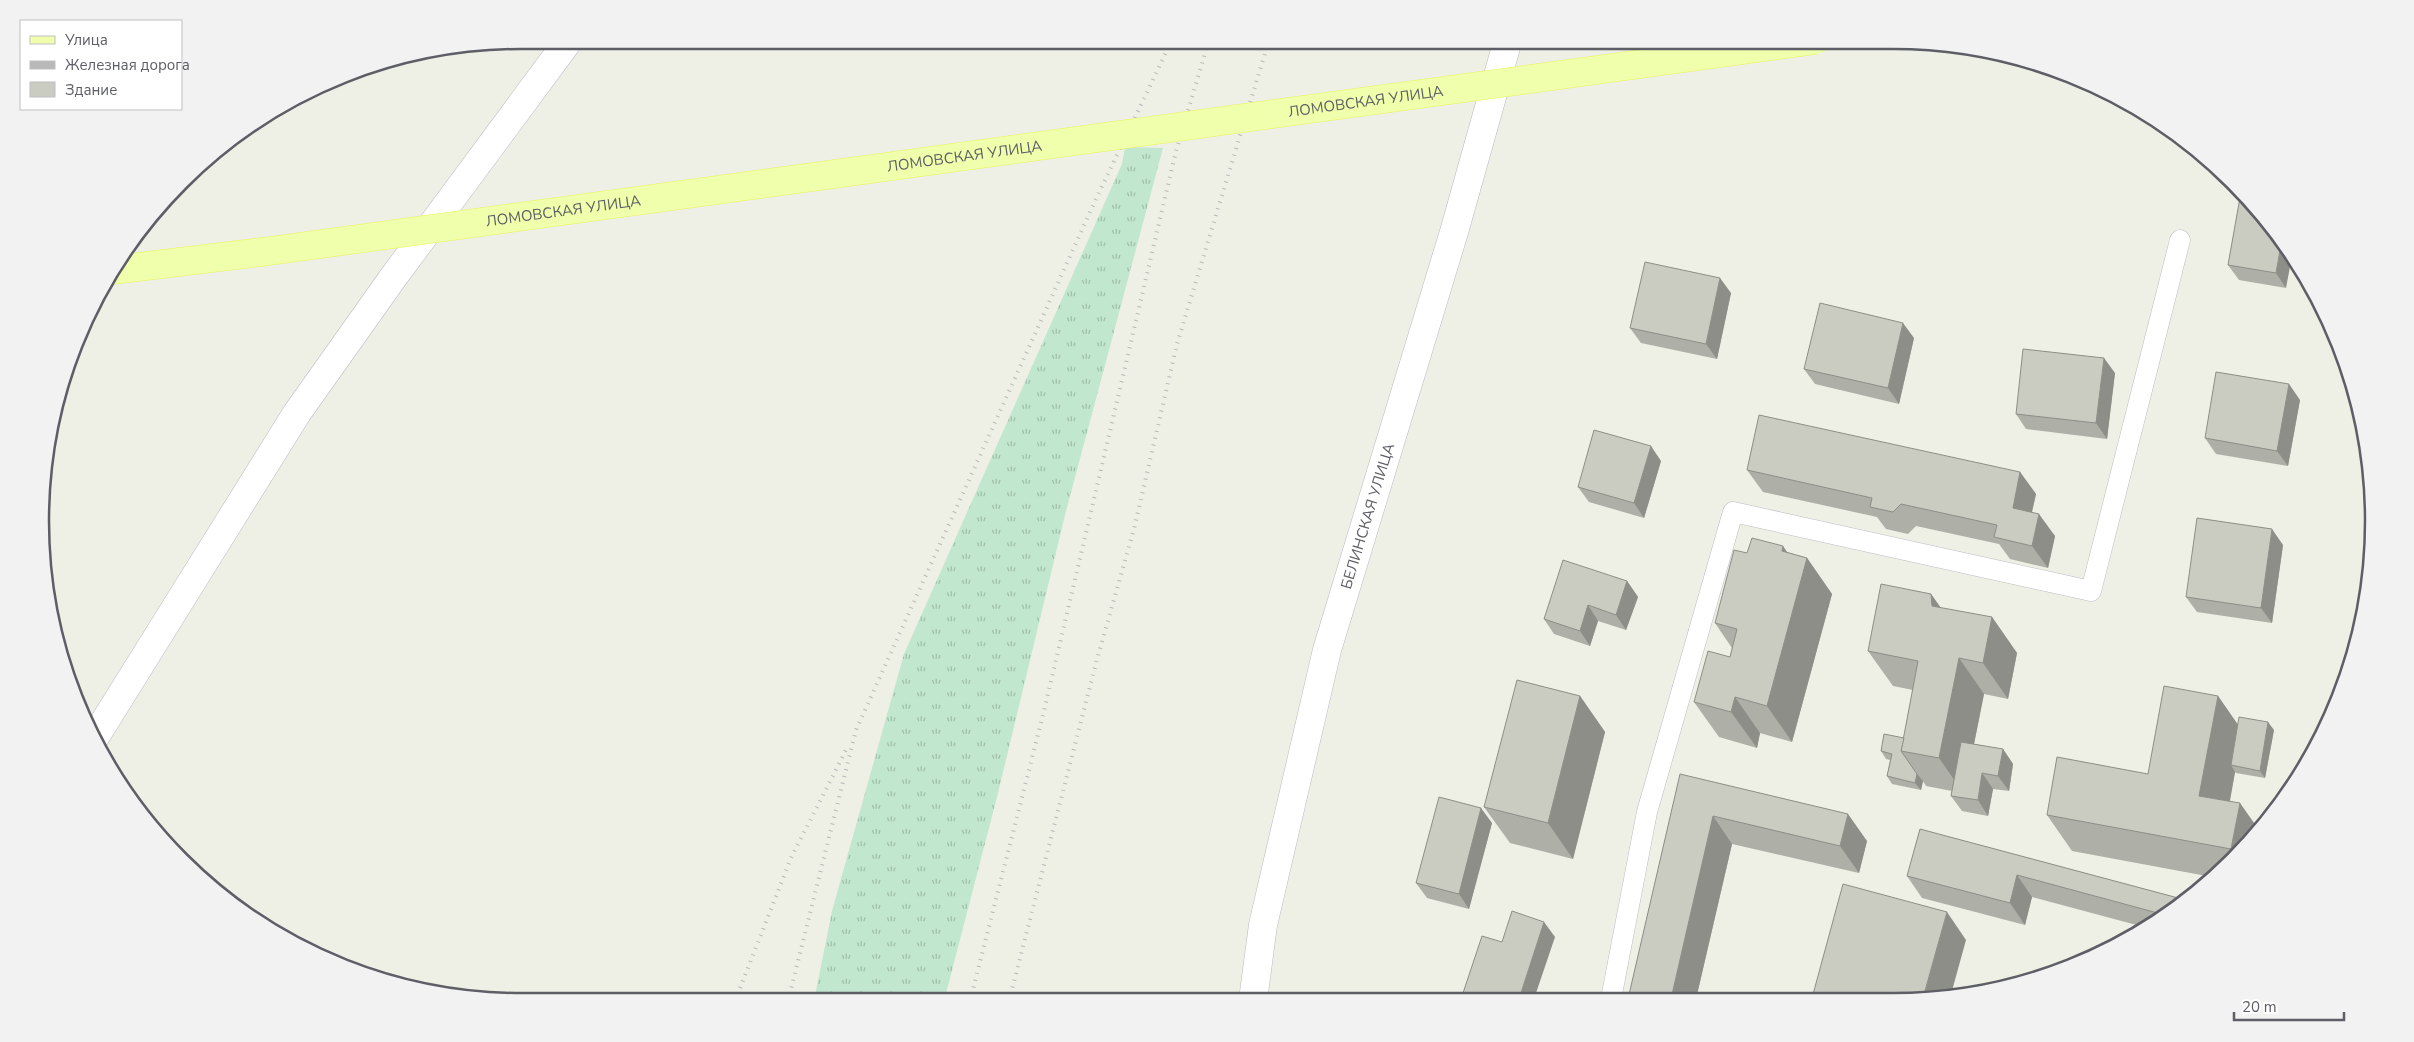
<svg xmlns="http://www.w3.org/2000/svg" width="2414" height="1042" font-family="'Nunito Sans',sans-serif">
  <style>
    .grass { fill: url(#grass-tufts) }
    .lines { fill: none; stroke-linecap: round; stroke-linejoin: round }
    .lane-casing { stroke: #bdbcc4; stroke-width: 21 }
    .street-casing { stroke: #bdbcc4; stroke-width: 29 }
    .secondary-casing { stroke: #babbc3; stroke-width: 29 }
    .primary-casing { stroke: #eaf45a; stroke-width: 29 }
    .lane { stroke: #fff; stroke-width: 20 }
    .street { stroke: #fff; stroke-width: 28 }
    .secondary { stroke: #fff; stroke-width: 28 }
    .primary { stroke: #f0ffab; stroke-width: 28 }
    .rail { stroke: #b8b8b9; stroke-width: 4; stroke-dasharray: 1 6; stroke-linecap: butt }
    .primary-bridge-casing { stroke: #eaf45a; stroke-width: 29; stroke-linecap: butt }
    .primary-bridge { stroke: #f0ffab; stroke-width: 28 }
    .wall { fill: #aeafa6 }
    .shaded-wall { fill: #8d8e87 }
    .building { fill: #cacbc1; stroke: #8d8e87 }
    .labels { text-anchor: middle; stroke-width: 4; stroke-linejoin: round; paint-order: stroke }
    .street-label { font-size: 15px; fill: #5d5e66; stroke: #fff }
    .rim { fill: none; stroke: #5d5e66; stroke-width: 2.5 }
  </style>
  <defs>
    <pattern id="grass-tufts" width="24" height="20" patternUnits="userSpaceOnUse" patternTransform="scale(1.25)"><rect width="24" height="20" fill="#c1e7ce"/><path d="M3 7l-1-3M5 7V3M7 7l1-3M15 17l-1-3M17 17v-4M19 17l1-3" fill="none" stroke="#a0beab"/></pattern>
  </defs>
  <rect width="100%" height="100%" fill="#eeefe5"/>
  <path class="grass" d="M1125,147L1163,148L1066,511L997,797L944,1001H814L832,911L904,654L1122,164Z"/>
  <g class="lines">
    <g class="lane-casing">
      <path id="lane" d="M1611,999L1647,812L1733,512L2091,591L2180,240"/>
    </g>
    <g class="street-casing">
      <path id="street" d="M95,737L297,413L392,279L569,40"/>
    </g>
    <g class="secondary-casing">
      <g id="secondary">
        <path id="s1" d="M1253,1000L1263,925L1327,650L1454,232L1508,40"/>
      </g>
    </g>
    <g class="primary-casing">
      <path id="primary" d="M113,270L262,252"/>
    </g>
    <use href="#lane" class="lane"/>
    <use href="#street" class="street"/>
    <use href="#secondary" class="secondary"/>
    <use href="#primary" class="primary"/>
    <g class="rail">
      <path d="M735,1001L791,858L847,748"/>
      <path d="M788,1001L856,730L1095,201L1172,40"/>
      <path d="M970,1001L1044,711L1176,151L1209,40"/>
      <path d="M1009,1001L1096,663L1134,529L1177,344L1269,40"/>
    </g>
    <g class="primary-bridge-casing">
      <g id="primary-bridge">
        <path id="s2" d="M262,252L1816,40"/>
      </g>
    </g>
    <use href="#primary-bridge" class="primary-bridge"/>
  </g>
  <g class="wall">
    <path d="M2241,192L2286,288L2239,280L2228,265Z"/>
    <path d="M1731,293L1717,359L1641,343L1630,328Z"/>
    <path d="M1914,338L1899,404L1815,384L1804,369Z"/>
    <path d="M2115,373L2107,439L2026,429L2016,414Z"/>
    <path d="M2300,400L2288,466L2216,454L2205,438Z"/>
    <path d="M1661,461L1644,518L1589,502L1578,487Z"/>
    <path d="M1747,470L2020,472L2036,494L2032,512L2055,536L2048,568L2010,559L1999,544L1916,526L1908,534L1886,529L1877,517L1763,492Z"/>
    <path d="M2283,545L2272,623L2197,612L2186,597Z"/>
    <path d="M1787,552L1807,558L1832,594L1792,742L1760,733L1757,748L1719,737L1694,702L1730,657L1732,648L1715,623Z"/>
    <path d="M1627,581L1638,597L1626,630L1598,621L1590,646L1554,634L1544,619Z"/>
    <path d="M1931,594L1941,608L1992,617L2017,653L2008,699L1984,694L1974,744L2003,749L2013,764L2009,791L1993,789L1988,816L1962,811L1951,796L1952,791L1926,786L1923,781L1921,790L1892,784L1887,776L1890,760L1886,759L1881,751L1904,738L1913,690L1893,686L1868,651Z"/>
    <path d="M1580,696L1605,732L1573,859L1510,843L1484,807Z"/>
    <path d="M2218,696L2238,725L2274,730L2265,778L2236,773L2235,772L2230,801L2259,830L2212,877L2072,851L2047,815L2148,774Z"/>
    <path d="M1680,774L1867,841L1859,873L1732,844L1696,999H1628Z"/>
    <path d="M1492,823L1469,909L1427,898L1416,883Z"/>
    <path d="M1920,829L2182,899L2185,903L2144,927L2032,897L2025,925L1922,898L1907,876Z"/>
  </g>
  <g class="shaded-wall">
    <path d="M2282,239L2292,256L2286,288L2276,273Z"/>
    <path d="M1720,278L1731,293L1717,359L1706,344Z"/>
    <path d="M1903,323L1914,338L1899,404L1888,388Z"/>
    <path d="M2104,358L2115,373L2107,439L2096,423Z"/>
    <path d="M2289,384L2300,400L2288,466L2277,451Z"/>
    <path d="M1651,446L1661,461L1644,518L1634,503Z"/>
    <path d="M2020,472L2036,494L2028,529L2013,508Z"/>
    <path d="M2039,514L2055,536L2048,568L2032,546Z"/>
    <path d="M2272,529L2283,545L2272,623L2261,608Z"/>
    <path d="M1783,546L1802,574L1807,558L1832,594L1792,742L1767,706L1782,551Z"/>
    <path d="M1627,581L1638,597L1626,630L1616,615Z"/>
    <path d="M1931,594L1956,630L1932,606Z"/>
    <path d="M1588,605L1598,621L1590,646L1580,631Z"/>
    <path d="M1992,617L2017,653L2008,699L1983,663Z"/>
    <path d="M1959,658L1984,694L1964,794L1939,758Z"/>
    <path d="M1580,696L1605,732L1573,859L1548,823Z"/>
    <path d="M2218,696L2243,732L2231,765L2235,772L2224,832L2199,796Z"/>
    <path d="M1735,697L1760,733L1757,748L1731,712Z"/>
    <path d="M2268,722L2274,730L2265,778L2260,771Z"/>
    <path d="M2003,749L2013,764L2009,791L1998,776Z"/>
    <path d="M1982,773L1993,789L1988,816L1978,800Z"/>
    <path d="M1917,774L1923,781L1921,790L1915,783Z"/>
    <path d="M2240,803L2259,830L2234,854L2231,849Z"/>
    <path d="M1481,808L1492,823L1469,909L1459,894Z"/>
    <path d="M1848,814L1867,841L1859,873L1840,846Z"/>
    <path d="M1713,816L1732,844L1696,999H1671Z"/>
    <path d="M2017,875L2032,897L2025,925L2010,903Z"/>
    <path d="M2182,899L2185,903L2180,906Z"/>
    <path d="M1947,912L1966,940L1950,998H1923Z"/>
    <path d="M1544,922L1555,937L1534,999H1519Z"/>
  </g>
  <g class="building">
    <path d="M2241,192L2275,228L2282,239L2276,273L2228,265Z"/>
    <path d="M1645,262L1720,278L1706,344L1630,328Z"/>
    <path d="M1820,303L1903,323L1888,388L1804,369Z"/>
    <path d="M2023,349L2104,358L2096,423L2016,414Z"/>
    <path d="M2216,372L2289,384L2277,451L2205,438Z"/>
    <path d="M1759,415L2020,472L2013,508L2039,514L2032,546L1994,537L1997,525L1901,504L1893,512L1870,507L1872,498L1747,470Z"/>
    <path d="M1594,430L1651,446L1634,503L1578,487Z"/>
    <path d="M2197,518L2272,529L2261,608L2186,597Z"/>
    <path d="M1752,538L1783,546L1782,551L1807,558L1767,706L1735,697L1731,712L1694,702L1708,651L1730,657L1737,629L1715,623L1734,550L1747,553Z"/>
    <path d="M1563,560L1627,581L1616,615L1588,605L1580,631L1544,619Z"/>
    <path d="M1881,584L1931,594L1932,606L1992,617L1983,663L1959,658L1939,758L1901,751L1918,661L1868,651Z"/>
    <path d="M1517,680L1580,696L1548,823L1484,807Z"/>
    <path d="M2164,686L2218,696L2199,796L2240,803L2231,849L2047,815L2057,757L2148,774Z"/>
    <path d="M2239,717L2268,722L2260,771L2231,765Z"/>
    <path d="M1884,734L1904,738L1901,751L1917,774L1915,783L1887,776L1892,754L1881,751Z"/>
    <path d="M1961,742L2003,749L1998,776L1982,773L1978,800L1951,796Z"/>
    <path d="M1680,774L1848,814L1840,846L1713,816L1671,999H1628Z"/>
    <path d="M1439,797L1481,808L1459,894L1416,883Z"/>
    <path d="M1920,829L2182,899L2180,906L2165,915L2017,875L2010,903L1907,876Z"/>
    <path d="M1843,884L1947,912L1923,998H1812Z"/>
    <path d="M1512,911L1544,922L1519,999H1461L1482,936L1502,942Z"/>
  </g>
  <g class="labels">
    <g class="street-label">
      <text dy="5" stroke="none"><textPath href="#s2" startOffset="1114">ЛОМОВСКАЯ УЛИЦА</textPath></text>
      <text dy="5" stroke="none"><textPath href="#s2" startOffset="709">ЛОМОВСКАЯ УЛИЦА</textPath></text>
      <text dy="5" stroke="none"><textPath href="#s2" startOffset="304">ЛОМОВСКАЯ УЛИЦА</textPath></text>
      <text dy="5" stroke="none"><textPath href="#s1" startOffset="498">БЕЛИНСКАЯ УЛИЦА</textPath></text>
    </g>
  </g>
  <path d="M0 0H2414V1042H0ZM521 49H1893A472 472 0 0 1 2365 521V521A472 472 0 0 1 1893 993H521A472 472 0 0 1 49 521V521A472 472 0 0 1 521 49Z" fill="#f2f2f3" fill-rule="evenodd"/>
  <path class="rim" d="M521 49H1893A472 472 0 0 1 2365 521V521A472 472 0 0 1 1893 993H521A472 472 0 0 1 49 521V521A472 472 0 0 1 521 49Z"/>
  <rect x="20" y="20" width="162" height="90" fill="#ffffff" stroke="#bebfc2"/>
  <rect x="30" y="36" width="25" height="8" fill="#f0ffab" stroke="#bebfc2"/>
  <text x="65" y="45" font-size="15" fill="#5d5e66">Улица</text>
  <rect x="30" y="61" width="25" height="8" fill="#b8b8b9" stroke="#bebfc2"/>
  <text x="65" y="70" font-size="15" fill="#5d5e66">Железная дорога</text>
  <rect x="30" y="82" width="25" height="15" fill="#cacbc1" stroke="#bebfc2"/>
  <text x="65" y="95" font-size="15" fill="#5d5e66">Здание</text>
  <path d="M2234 1012v8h110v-8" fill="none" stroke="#5d5e66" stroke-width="2.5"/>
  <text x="2242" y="1012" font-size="15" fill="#5d5e66" stroke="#ffffff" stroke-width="4" paint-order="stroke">20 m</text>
</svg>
